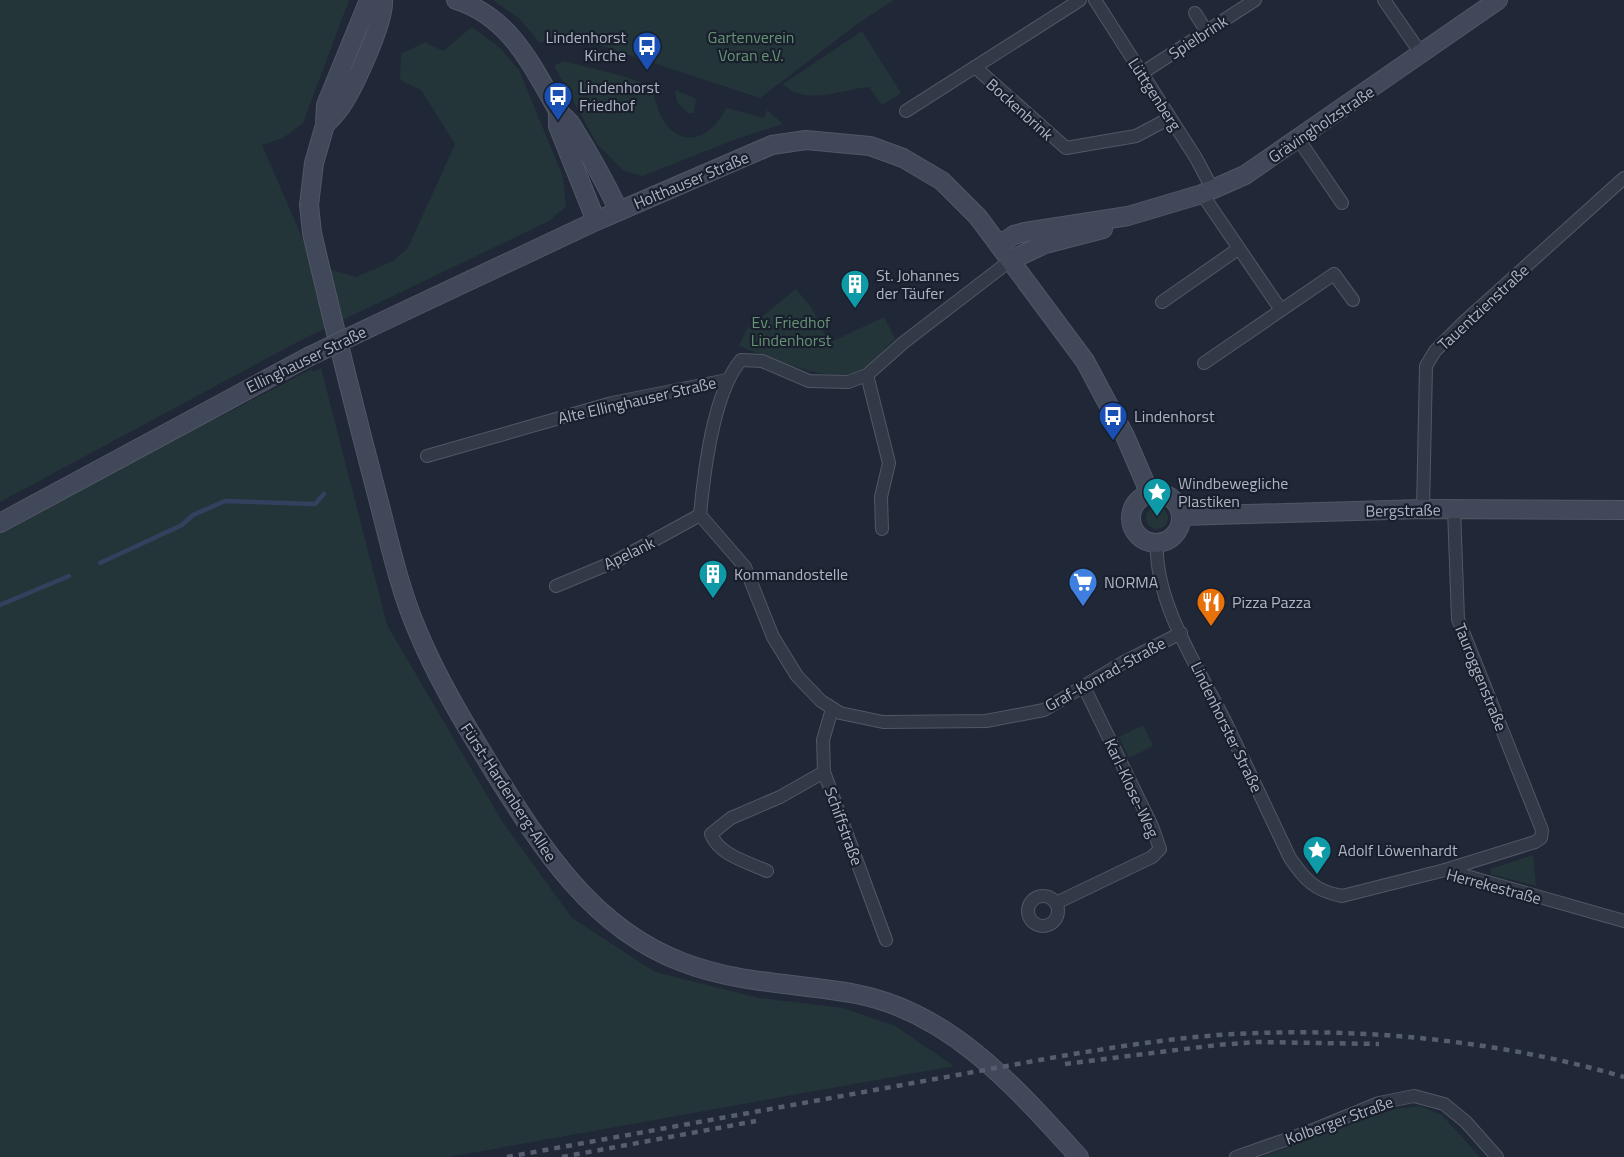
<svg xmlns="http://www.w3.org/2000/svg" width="1624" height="1157" font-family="'Titillium Web',sans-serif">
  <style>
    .green { fill: #233539 }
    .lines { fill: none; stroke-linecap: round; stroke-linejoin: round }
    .stream { stroke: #33415e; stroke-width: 4.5 }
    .street-casing { stroke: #515765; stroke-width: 14 }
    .secondary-casing { stroke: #515765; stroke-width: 20 }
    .street { stroke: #333a47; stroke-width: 12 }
    .secondary { stroke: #41485a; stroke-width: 18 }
    .rail { stroke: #555d6e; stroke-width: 4.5; stroke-dasharray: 6 6; stroke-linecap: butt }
    .secondary-bridge-casing { stroke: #515765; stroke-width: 20; stroke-linecap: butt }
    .secondary-bridge { stroke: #41485a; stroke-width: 18 }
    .labels { text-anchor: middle; stroke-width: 4.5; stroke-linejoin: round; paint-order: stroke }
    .poi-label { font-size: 16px; fill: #adb4c4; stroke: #191f2c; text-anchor: start }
    .park-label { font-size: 16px; fill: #659474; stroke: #191f2c }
    .street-label { font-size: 16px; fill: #adb4c4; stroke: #191f2c }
  </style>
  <rect width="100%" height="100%" fill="#202837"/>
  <g class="green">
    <path d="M0,0H349L303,123L283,138L262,145L314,265L356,277L393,261L408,248L455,144L421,90L400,80L401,54L425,42L443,51L472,27L500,48L519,70L563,177L566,207L547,222L301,340L0,502Z"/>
    <path d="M493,0H894L860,22L760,98L562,33L540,43L520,19Z"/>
    <path d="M862,31L901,93L882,105L869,87C842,89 805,107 783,84Z"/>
    <path d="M563,61L623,76L651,86C656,100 659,119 670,129C693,150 716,129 726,108L764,118L767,110L783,124L736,139L643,176L624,171L597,144L554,66Z"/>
    <path d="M675,90L696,99L694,113H688L677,102Z"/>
    <path d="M796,289L811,307L829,343L884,317L895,339C885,348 875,361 864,368C833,388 771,357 739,346L747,329Z"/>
    <path d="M321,368L387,625L502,821L572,918L655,972L759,998L843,1008L895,1026L954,1066L449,1157H0V533L184,432L223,415L312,369L313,372Z"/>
    <circle cx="1157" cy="518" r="11"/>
    <path d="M1143,725L1153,746L1129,758L1119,737Z"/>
    <path d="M1533,855L1536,886L1491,874V869Z"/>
    <path d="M1420,1106L1442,1115L1480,1157H1261L1394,1109Z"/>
  </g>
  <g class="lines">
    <g class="stream">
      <path d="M100,563L182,525L193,515L225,501L315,504L324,494"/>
      <path d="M0,605L69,576"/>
    </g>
    <g class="street-casing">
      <g id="street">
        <path d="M1095,0L1196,158L1213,190"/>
        <path d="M1384,0L1422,55"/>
        <path d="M1195,13L1207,32"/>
        <path d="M975,67L1066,148L1136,136L1170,118"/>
        <path d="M1142,73L1255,0"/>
        <path d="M906,111L1080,0"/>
        <path d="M1299,140L1342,203"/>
        <path d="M1202,194L1281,310"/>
        <path d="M1011,260L903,343L867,375L848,382L809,381L762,361L741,360C713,393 704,472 700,515L745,567L773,637L797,676L821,701L840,713L883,722L986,721L1044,710L1124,662L1181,633"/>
        <path d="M1162,302L1238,249"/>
        <path d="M1204,363L1334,274L1353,300"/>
        <path d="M867,375L889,463L881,497L882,529"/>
        <path d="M427,456L612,403L727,380"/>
        <path d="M1423,509L1426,366L1435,351L1464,322L1624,178"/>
        <path d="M1157,543C1154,602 1199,669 1225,721C1247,767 1268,812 1290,858C1305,880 1315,891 1342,896L1445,870L1624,921"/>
        <path d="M556,586L616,561L700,515"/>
        <path d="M832,709L823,740L824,772L886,940"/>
        <path d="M1445,870L1535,842L1541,838L1542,830L1458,619L1454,509"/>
        <path d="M767,871C747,862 719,855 711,834L731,818L780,797L824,772"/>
        <circle cx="1043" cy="911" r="15"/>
        <path d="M1056,903L1152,857L1160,849L1152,826L1084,687"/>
        <path d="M1236,1157L1308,1132L1379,1103L1414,1096L1444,1104L1466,1122L1497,1157"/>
      </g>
    </g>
    <g class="secondary-casing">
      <g id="secondary">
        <path d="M369,0L326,105L325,125L314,163L309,205L312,233C332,318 353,403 375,487C388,535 398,586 418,632C438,680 466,726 493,770C542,848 592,928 682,962C738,984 798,983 856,994C951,1012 1017,1089 1079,1157"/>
        <path d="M456,0C510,17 531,64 557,109C561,116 568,119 572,126C589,153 605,182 619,211"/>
        <path d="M558,112V126L596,221"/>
        <path d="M325,125C330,120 336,114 340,108C353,90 385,21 383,0"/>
        <path d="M999,245L1014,235L1025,232L1128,216L1202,194L1245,175L1498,0"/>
        <path d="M1011,260L1045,244L1103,229"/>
        <path d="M373,326L596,221L772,145L806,140L870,146L903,158L942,181L978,217L1085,361L1125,436L1150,494"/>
        <circle cx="1156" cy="518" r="25"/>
        <path d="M1181,516L1423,509L1624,510"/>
        <path d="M0,523L308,357"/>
      </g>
    </g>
    <use href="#street" class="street"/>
    <use href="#secondary" class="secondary"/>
    <g class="rail">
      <path d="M1065,1064L1217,1045L1257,1042L1379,1044"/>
      <path d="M507,1157L1034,1061C1095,1050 1156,1040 1218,1035C1353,1026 1495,1039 1624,1077"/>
      <path d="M562,1157L756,1121"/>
    </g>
    <g class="secondary-bridge-casing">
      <path id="secondary-bridge" d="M308,357L373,326"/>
    </g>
    <use href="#secondary-bridge" class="secondary-bridge"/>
  </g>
  <defs>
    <g id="bus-pin" transform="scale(1.5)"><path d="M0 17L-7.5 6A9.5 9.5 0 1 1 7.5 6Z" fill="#1a4fb4" stroke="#191f2c"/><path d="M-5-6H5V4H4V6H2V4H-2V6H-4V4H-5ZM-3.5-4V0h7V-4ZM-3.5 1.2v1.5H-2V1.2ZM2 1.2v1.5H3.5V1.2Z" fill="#fff"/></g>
    <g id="building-pin" transform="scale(1.5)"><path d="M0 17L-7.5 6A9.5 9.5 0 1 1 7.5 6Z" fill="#0f9aa8" stroke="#191f2c"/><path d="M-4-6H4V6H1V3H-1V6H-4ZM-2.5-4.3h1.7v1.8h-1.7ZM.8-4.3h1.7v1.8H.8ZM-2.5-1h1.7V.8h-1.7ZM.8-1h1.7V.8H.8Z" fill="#fff"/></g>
    <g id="sight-pin" transform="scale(1.5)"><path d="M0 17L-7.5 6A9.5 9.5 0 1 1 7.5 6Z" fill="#0f9aa8" stroke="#191f2c"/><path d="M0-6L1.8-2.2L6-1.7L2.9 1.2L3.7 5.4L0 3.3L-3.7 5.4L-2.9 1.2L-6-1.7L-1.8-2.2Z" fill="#fff"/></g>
    <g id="supermarket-pin" transform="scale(1.5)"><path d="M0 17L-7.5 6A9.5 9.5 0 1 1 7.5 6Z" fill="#3f7fe0" stroke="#191f2c"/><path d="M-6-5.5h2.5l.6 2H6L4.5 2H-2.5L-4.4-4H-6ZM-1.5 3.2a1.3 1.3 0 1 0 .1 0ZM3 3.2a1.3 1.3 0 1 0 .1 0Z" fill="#fff"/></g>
    <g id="restaurant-pin" transform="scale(1.5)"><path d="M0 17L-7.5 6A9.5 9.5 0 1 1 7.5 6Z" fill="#e8710a" stroke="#191f2c"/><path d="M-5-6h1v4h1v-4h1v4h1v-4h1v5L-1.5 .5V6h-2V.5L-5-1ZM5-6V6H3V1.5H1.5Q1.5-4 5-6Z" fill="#fff"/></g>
  </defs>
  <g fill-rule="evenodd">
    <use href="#bus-pin" x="647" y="46"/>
    <use href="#bus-pin" x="558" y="96"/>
    <use href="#building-pin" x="855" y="284"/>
    <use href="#bus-pin" x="1113" y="416"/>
    <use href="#sight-pin" x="1157" y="492"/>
    <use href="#building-pin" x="713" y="574"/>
    <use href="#supermarket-pin" x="1083" y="582"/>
    <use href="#restaurant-pin" x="1211" y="602"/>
    <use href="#sight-pin" x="1317" y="850"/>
  </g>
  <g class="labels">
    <g class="poi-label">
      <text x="626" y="43" text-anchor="end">Lindenhorst<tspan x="626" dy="18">Kirche</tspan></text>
      <text x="579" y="93">Lindenhorst<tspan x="579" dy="18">Friedhof</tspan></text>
      <text x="876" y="281">St. Johannes<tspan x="876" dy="18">der Täufer</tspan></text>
      <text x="1134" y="422">Lindenhorst</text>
      <text x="1178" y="489">Windbewegliche<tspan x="1178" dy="18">Plastiken</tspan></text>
      <text x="734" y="580">Kommandostelle</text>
      <text x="1104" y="588">NORMA</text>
      <text x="1232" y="608">Pizza Pazza</text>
      <text x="1338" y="856">Adolf Löwenhardt</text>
    </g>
    <g class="park-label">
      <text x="751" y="43">Gartenverein<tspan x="751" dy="18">Voran e.V.</tspan></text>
      <text x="791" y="328">Ev. Friedhof<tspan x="791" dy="18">Lindenhorst</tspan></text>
    </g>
    <g class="street-label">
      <text transform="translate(1198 37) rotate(-33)" y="6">Spielbrink</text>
      <text transform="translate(1155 94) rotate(57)" y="6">Lüttgenberg</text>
      <text transform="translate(1020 109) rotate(42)" y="6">Bockenbrink</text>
      <text transform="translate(1321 124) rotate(-34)" y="6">Grävingholzstraße</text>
      <text transform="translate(691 180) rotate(-23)" y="6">Holthauser Straße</text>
      <text transform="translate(1483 307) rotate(-43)" y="6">Tauentzienstraße</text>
      <text transform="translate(306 359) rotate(-26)" y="6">Ellinghauser Straße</text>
      <text transform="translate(637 400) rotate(-13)" y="6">Alte Ellinghauser Straße</text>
      <text transform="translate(1403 510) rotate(-1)" y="6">Bergstraße</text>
      <text transform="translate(629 553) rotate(-26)" y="6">Apelank</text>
      <text transform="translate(1105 674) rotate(-29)" y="6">Graf-Konrad-Straße</text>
      <text transform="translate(1481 677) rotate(68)" y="6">Tauroggenstraße</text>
      <text transform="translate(1227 727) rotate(64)" y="6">Lindenhorster Straße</text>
      <text transform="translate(1132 788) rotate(65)" y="6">Karl-Klose-Weg</text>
      <text transform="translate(509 792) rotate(57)" y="6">Fürst-Hardenberg-Allee</text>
      <text transform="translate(844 826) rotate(70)" y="6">Schiffstraße</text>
      <text transform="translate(1494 886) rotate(15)" y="6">Herrekestraße</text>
      <text transform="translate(1339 1120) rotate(-20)" y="6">Kolberger Straße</text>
    </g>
  </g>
</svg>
